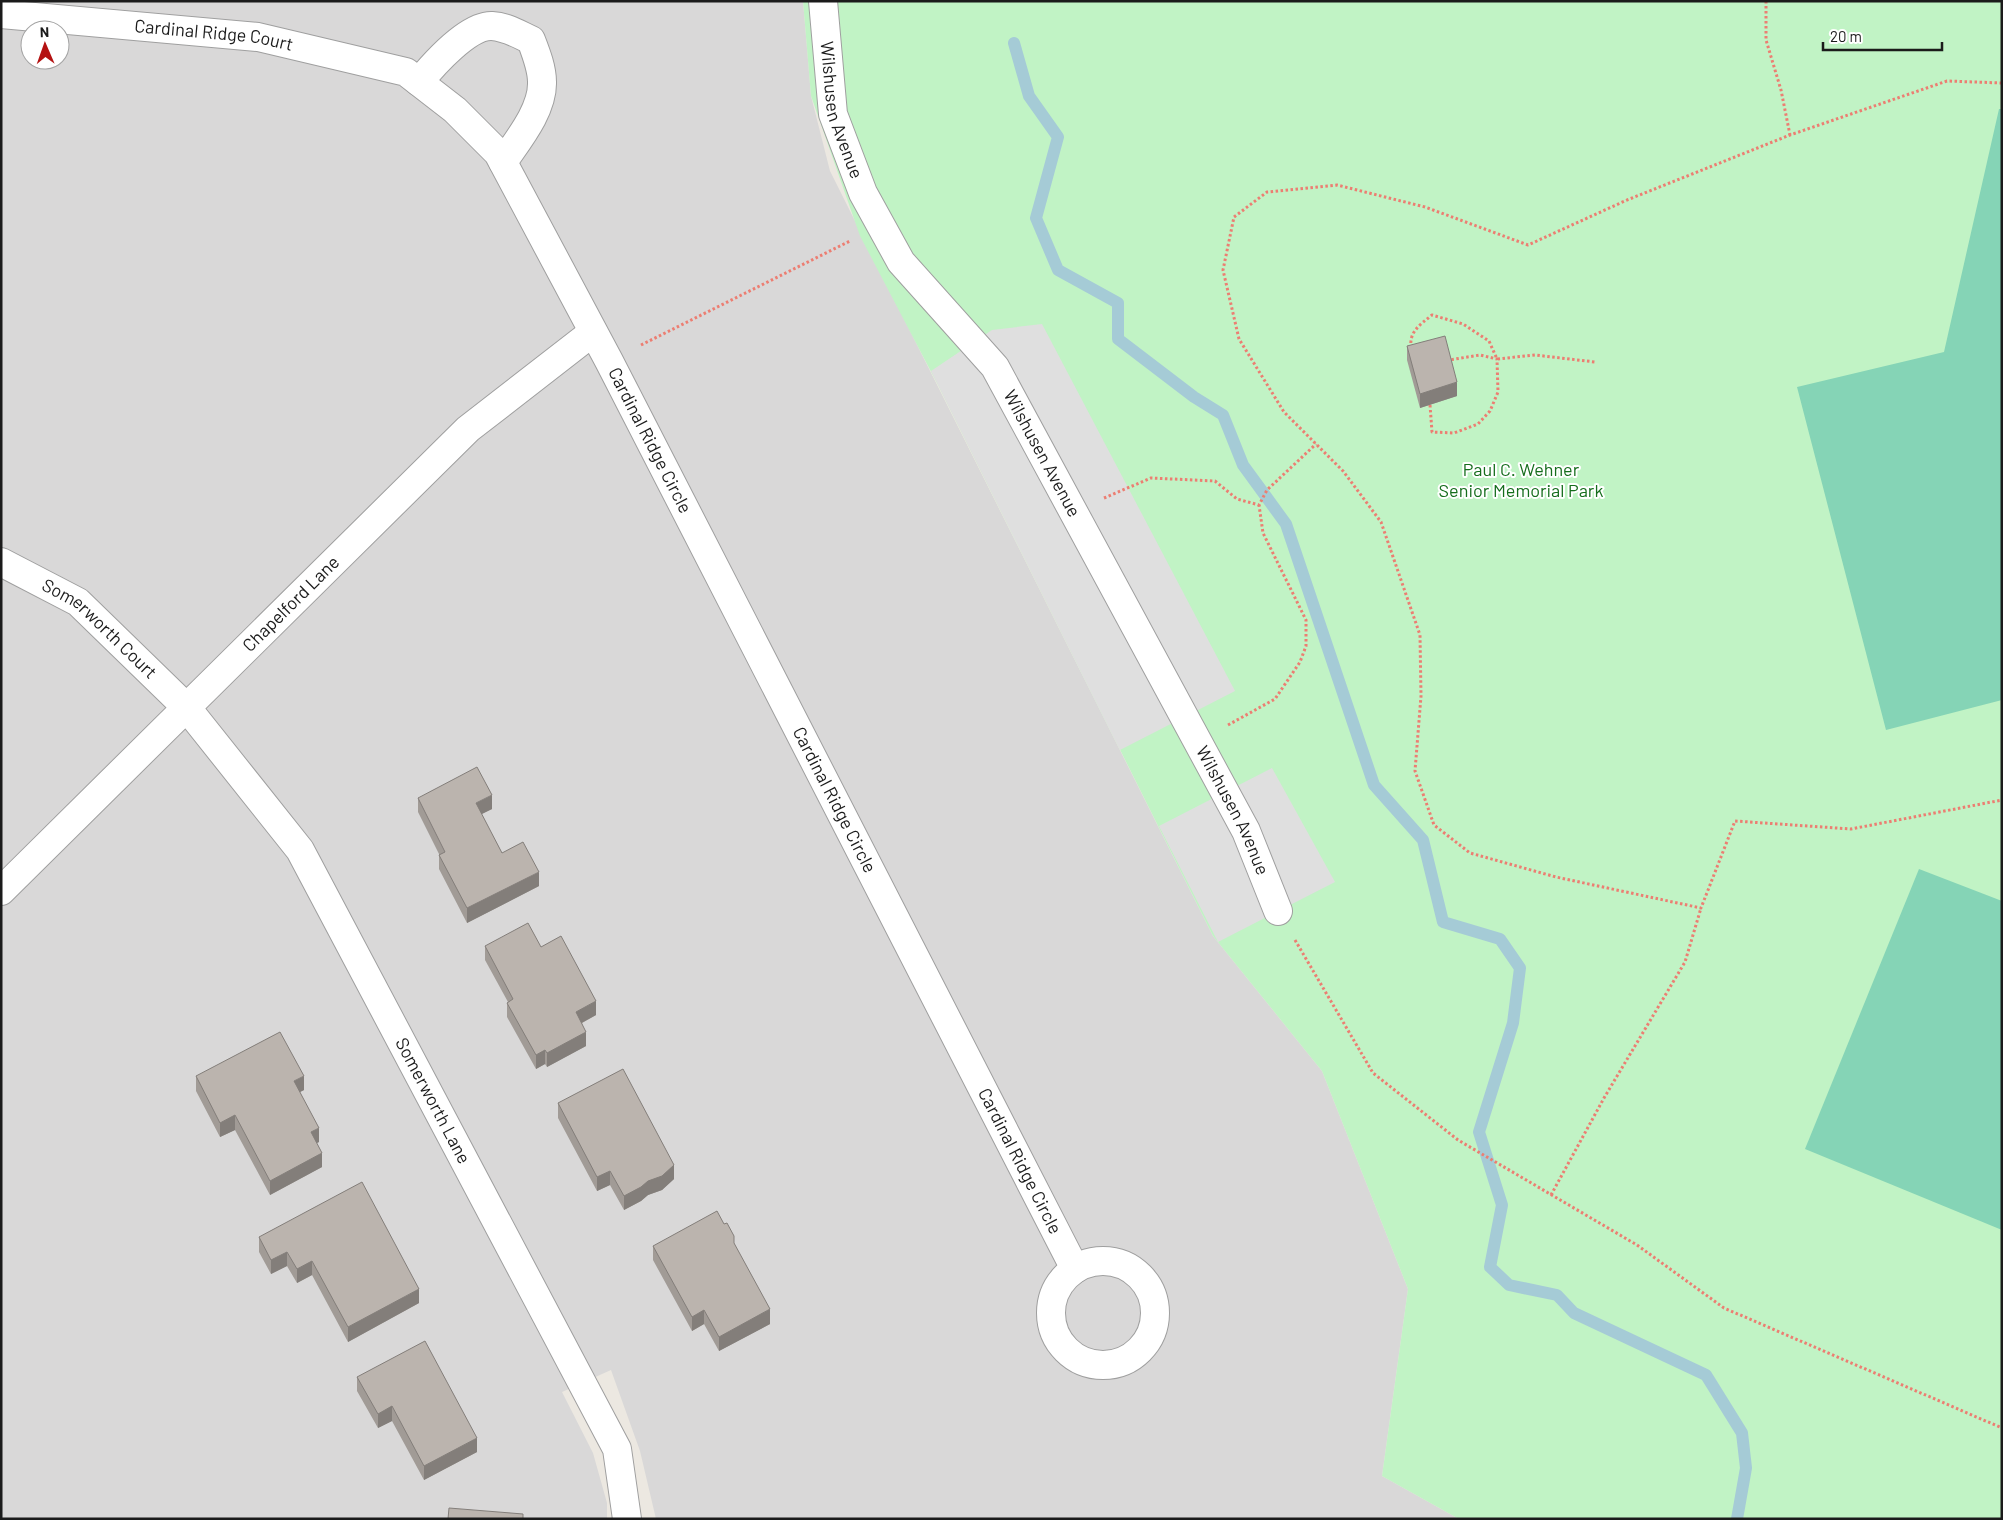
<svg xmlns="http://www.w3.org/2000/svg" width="2003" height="1520" font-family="Barlow,sans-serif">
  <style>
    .residential { fill: #d9d8d8; fill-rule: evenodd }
    .park { fill: #c1f3c5 }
    .pitch { fill: #85d4b6 }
    .parking { fill: #dfdfdf }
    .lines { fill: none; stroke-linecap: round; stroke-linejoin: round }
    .stream { stroke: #a5cbd6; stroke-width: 12 }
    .street-casing { stroke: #9f9f9f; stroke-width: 30 }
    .path { stroke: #ec7e72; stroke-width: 3; stroke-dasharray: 2.5 2.5; stroke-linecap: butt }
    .street { stroke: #fff; stroke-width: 28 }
    .wall { fill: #a19b96 }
    .shaded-wall { fill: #837e7a }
    .building { fill: #bbb4ae; stroke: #837e7a }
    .labels { text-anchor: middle; stroke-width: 4; stroke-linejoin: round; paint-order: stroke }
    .street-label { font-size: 18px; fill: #1b1b1b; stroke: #fff }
    .park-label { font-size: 18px; fill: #156d1c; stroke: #fff }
  </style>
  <rect width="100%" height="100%" fill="#ece8e1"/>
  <path class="residential" d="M1,1H803L811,96L830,171L1213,936L1322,1071L1408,1289L1382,1476L1459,1519H656L640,1451L611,1370L562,1392L593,1453L607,1503V1519H1ZM30,30H60V60H30Z"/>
  <path class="park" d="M803,1H2002V1519H1459L1382,1476L1408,1289L1322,1071L1213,936L938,385L860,236L811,96Z"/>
  <g class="pitch">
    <path d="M1999,109H2002V700L1886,730L1797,387L1944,352Z"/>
    <path d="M1919,869L2002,901V1230L1805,1149Z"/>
  </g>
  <g class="parking">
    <path d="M1042,324L1235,691L1120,750L931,371L992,330Z"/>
    <path d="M1272,768L1335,882L1218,942L1159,826Z"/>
  </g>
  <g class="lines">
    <path class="stream" d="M1014,43L1029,96L1058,137L1036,218L1058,270L1118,303V339L1194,397L1223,415L1243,465L1286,524L1374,785L1423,840L1443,922L1500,939L1520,968L1513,1023L1479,1132L1502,1205L1490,1267L1509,1285L1557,1295L1574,1313L1706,1375L1742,1433L1746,1468L1737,1519"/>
    <g class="street-casing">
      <g id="street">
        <path id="s1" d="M823,1L833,114L863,193L901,262L995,367L1246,831L1278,911"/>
        <path id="s2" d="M1,14L258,37L406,72L455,110L498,153L609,361L1075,1269"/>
        <path d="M419,82C433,65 468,25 492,26C507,27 518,34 531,40C536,53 542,68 542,82C543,110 518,140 503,162"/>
        <path id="s3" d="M1,562L78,602L187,708L300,850L617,1449L627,1519"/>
        <path id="s4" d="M1,891L468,429L593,332"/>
        <circle cx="1103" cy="1313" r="52"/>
      </g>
    </g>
    <g class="path">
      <path d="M1766,1V40L1781,90L1790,135"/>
      <path d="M2002,83L1947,81L1790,135L1627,200L1528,245L1425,207L1337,185L1267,192L1234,217L1223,270L1239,339L1284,412L1343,471L1381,522L1420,635L1421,696L1415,771L1434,825L1470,853L1556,877L1701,908L1735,821L1851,829L2002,800"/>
      <path d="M641,345L850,241"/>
      <path d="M1411,348C1409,331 1420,325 1432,315L1463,324L1489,341L1497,359L1535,355L1595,362"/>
      <path d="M1430,405L1432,432L1454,433L1478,424L1490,411L1498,392L1497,359L1480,355L1449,360"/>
      <path d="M1104,498L1151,478L1215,481L1237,499L1259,505L1267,490L1316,444"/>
      <path d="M1228,725L1275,699L1300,662L1306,646V620L1263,533L1259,505"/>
      <path d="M1295,940L1373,1073L1458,1140L1637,1245L1724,1308L2002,1428"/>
      <path d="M1551,1195L1604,1098L1685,962L1701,908"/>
    </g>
    <use href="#street" class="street"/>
  </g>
  <g class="wall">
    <path d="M1407,346L1457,396L1420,408L1407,360Z"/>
    <path d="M418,798L492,809L481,814L502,853L539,886L467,923L439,869V854L418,812Z"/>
    <path d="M485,946L541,947L596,1015L582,1023L586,1046L547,1067L545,1064L536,1069L507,1017V1003L508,1002L485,960Z"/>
    <path d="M196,1076L304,1090L300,1092L319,1142L316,1143L322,1167L270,1195L235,1130L220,1137L196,1091Z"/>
    <path d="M558,1103L674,1179L662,1190L648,1195L641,1201L624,1210L610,1185L597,1191L558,1118Z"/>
    <path d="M259,1237L419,1303L348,1342L312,1275L297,1283L287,1266L271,1274L259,1252Z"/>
    <path d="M734,1243L770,1324L719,1351L704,1324L692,1331L653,1260V1246Z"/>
    <path d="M357,1377L477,1452L424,1480L392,1421L378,1428L357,1391Z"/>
  </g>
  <g class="shaded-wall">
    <path d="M1457,382V396L1420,408V394Z"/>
    <path d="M492,795V809L476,817V803Z"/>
    <path d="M539,872V886L467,923V908Z"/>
    <path d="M596,1001V1015L576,1026V1012Z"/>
    <path d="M586,1032V1046L547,1067V1053Z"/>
    <path d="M545,1050V1064L536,1069V1055Z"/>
    <path d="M304,1076V1090L294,1095V1081Z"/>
    <path d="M235,1115V1130L220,1137V1123Z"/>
    <path d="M319,1128V1142L311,1146V1132Z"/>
    <path d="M322,1153V1167L270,1195V1181Z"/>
    <path d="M674,1165V1179L662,1190L648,1195L641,1201L624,1210V1196Z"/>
    <path d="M610,1171V1185L597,1191V1177Z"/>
    <path d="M287,1252V1266L271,1274V1260Z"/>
    <path d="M312,1261V1275L297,1283V1269Z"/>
    <path d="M419,1289V1303L348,1342V1327Z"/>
    <path d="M770,1309V1324L719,1351V1337Z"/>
    <path d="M704,1310V1324L692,1331V1317Z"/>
    <path d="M392,1406V1421L378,1428V1414Z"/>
    <path d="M477,1438V1452L424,1480V1466Z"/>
  </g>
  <g class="building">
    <path d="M1445,336L1457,382L1420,394L1407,346Z"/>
    <path d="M477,767L492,795L476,803L502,853L523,842L539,872L467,908L439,855L445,852L418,798Z"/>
    <path d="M528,923L541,947L561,936L596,1001L576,1012L586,1032L547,1053L545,1050L536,1055L507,1003L513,999L485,946Z"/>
    <path d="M280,1032L304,1076L294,1081L319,1128L311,1132L322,1153L270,1181L235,1115L220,1123L196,1076Z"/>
    <path d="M623,1069L674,1165L662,1176L648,1181L641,1187L624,1196L610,1171L597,1177L558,1103Z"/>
    <path d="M362,1182L419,1289L348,1327L312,1261L297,1269L287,1252L271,1260L259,1237Z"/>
    <path d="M717,1211L724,1224L727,1223L734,1236V1243L770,1309L719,1337L704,1310L692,1317L653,1246Z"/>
    <path d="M425,1341L477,1438L424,1466L392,1406L378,1414L357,1377Z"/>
    <path d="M449,1508L523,1514V1519H448Z"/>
  </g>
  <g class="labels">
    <g class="street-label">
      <text dy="6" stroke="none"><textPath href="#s2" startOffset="214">Cardinal Ridge Court</textPath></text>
      <text dy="6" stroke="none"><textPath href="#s1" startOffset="111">Wilshusen Avenue</textPath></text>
      <text dy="6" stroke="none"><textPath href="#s2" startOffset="858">Cardinal Ridge Circle</textPath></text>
      <text dy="6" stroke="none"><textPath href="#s1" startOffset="516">Wilshusen Avenue</textPath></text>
      <text dy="6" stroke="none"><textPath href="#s4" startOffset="408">Chapelford Lane</textPath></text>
      <text dy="6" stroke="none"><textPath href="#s3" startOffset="120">Somerworth Court</textPath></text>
      <text dy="6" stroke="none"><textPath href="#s2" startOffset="1262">Cardinal Ridge Circle</textPath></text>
      <text dy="6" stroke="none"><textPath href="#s1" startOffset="921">Wilshusen Avenue</textPath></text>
      <text dy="6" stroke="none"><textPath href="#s3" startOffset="704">Somerworth Lane</textPath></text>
      <text dy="6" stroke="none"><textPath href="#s2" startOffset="1668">Cardinal Ridge Circle</textPath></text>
    </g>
    <g class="park-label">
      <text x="1521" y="476">Paul C. Wehner<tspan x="1521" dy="21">Senior Memorial Park</tspan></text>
    </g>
  </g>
  <rect width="2003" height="1520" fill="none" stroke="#1b1b1b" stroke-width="5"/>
  <g transform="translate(45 45) rotate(358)"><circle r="24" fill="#ffffff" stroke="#a4a4a4"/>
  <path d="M0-4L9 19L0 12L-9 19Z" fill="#b41212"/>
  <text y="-8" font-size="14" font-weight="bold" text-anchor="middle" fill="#1b1b1b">N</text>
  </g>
  <path d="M1823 42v8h119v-8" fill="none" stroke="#1b1b1b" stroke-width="2.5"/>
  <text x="1830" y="42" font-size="15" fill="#1b1b1b" stroke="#ffffff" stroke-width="4" paint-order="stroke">20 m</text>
</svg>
